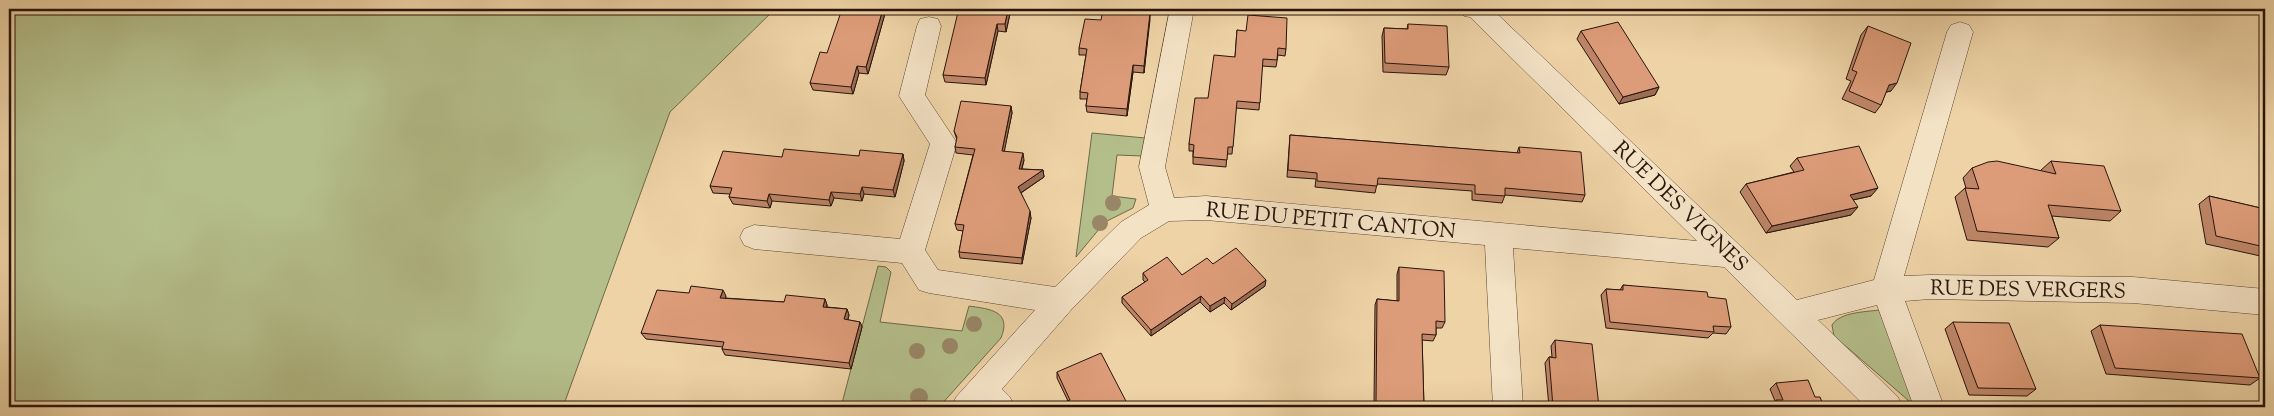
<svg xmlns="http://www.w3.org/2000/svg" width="2274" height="416" font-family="'Sorts Mill Goudy',serif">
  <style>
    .green { fill: #b4be8a; stroke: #6e694a }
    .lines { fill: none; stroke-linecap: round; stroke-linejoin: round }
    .minor-casing { stroke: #5a4432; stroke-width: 1 }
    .minor { fill: #f4e2c5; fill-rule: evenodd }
    .tree { fill: #988666 }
    .wall { fill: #be8668; stroke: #28140b }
    .shaded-wall { fill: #9b6d55; stroke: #28140b }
    .building { fill: #dd9c79; stroke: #28140b }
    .labels { text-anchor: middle; stroke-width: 4.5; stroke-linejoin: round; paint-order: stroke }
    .street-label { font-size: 21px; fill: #28140b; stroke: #f4e2c5 }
  </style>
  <rect width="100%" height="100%" fill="#eed3a6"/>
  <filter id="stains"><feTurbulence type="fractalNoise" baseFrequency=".004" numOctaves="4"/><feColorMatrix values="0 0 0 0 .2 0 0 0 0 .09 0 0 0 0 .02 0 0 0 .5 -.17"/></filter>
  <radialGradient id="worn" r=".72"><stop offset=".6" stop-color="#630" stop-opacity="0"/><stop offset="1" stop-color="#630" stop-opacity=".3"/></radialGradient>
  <g class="green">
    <path d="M9,9H775L670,112L563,407H9Z"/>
    <path d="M1092,133L1145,138L1142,156L1117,155L1112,196L1136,199L1133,208L1105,222L1076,257Z"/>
    <path d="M878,266L886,267L891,272L880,322L962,331L969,306C990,309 1012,311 1001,338L939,407H841Z"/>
    <path d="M1879,310L1916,407L1834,336L1832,325C1840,312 1865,312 1879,310Z"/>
  </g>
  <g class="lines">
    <g class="minor-casing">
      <path id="minor" d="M1170,9H1194L1165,167L1174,198L1206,196L1697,241L1470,17L1464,16L1461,9H1492L1797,300L1874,280L1947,32L1951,25L1960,22L1969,25L1973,32L1904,276L1930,275L2133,277L2265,289V315L2133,303L1930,299L1905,301L1944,407H1914L1877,305L1818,320L1898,397L1902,407H1866L1724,267L1513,248L1523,407H1493L1485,245L1206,220L1169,221L1141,238L1071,310L1002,389L1010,397L1014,407H952L956,397L1035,310L929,293L919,290L902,263L754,249L744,245L740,237L744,229L754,225L900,239L930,144L899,96L917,26L920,19L929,17L938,19L941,26L925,95L957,143L925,250L938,270L1055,287L1121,222L1149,205L1139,167Z"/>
    </g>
    <use href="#minor" class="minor"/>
  </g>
  <g class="tree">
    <circle cx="1113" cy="203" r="8"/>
    <circle cx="1100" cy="223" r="8"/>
    <circle cx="974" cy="324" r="8"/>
    <circle cx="950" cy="346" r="8"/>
    <circle cx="917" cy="351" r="8"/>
    <circle cx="919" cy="397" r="9"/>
  </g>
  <g class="wall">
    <path d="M967,9H1011L1006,32L998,31L986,85L945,82L943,75Z"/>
    <path d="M886,10L868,74L859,73L853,94L813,90L810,83L827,53Z"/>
    <path d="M1150,13L1144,73L1133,72L1127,116L1087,112L1086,106L1087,99H1080V92L1086,55H1079V48L1101,20Z"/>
    <path d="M1408,24L1449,67L1446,75L1383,72L1382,36L1384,28L1407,29Z"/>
    <path d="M1868,26L1891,91L1886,92L1881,105L1875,113L1842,99L1851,81L1846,79L1861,35Z"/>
    <path d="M1237,30L1286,49L1285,56L1278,55L1276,67L1262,66L1259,110L1236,108L1232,154H1227L1226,167L1193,164V151H1189V144L1208,98L1235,57Z"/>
    <path d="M1581,31L1659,87L1655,95L1619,104L1577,39Z"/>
    <path d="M1011,106L1012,113L1004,151L1024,160L1022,169L1043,170L1044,177L1021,193L1031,218L1022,264L960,258L959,252L963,231L957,230L955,224L973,155L956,153L955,147L957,140L954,131Z"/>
    <path d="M1290,135L1517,153L1519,147L1585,195L1582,202L1505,195L1502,203L1472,200V191L1377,184L1375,193L1315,187L1316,179L1287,177Z"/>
    <path d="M903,154L904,161L895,197L864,194L862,201L834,198L831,206L772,201L770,208L733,204L729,197L730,194L713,193L710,186L782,157L859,156Z"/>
    <path d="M1797,158L1871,196L1853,200L1851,215L1766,233L1740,192L1746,184L1794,172L1790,166Z"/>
    <path d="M2051,161L2121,211L2110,221L2052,216L2059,238L2048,247L1967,240L1955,197L1965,188H1966L1963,178L1972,168L2040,171Z"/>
    <path d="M2209,196L2265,209V257L2206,244L2199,204Z"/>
    <path d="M1213,264L1265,286L1231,310L1224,303L1210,312L1200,302L1151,336L1122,303V297L1145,282L1143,280V273L1182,275Z"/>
    <path d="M1399,267L1445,322L1442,328H1436V335L1433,341L1422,340L1424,407H1367L1369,402L1374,403L1375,305L1377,299L1397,301V274Z"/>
    <path d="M1623,285L1708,297L1731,327L1726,334L1713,333L1708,338L1606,328L1601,295L1606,289L1620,290Z"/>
    <path d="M689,293L726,296L725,298L784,302L825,299L827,305V307L847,309L849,315L848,320L860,322L862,327L851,369L725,355L722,349L723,347L646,339L641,333Z"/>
    <path d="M1953,322L2036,389L2027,396L1969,395L1945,329Z"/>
    <path d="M2100,325L2260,378L2250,385L2106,374L2091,331Z"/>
    <path d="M1555,340L1599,407H1549L1545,363L1549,357H1552L1551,346Z"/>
    <path d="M1057,372L1129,407H1061L1060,404L1068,401L1057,378Z"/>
    <path d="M1776,383L1815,397L1824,407H1770L1769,406L1775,401L1770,389Z"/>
  </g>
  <g class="shaded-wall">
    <path d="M883,9H886V10L868,74L866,67Z"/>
    <path d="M1008,9H1011L1006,32L1005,24Z"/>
    <path d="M1150,13V20L1144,73V66Z"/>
    <path d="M997,24L998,31L986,85L985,78Z"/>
    <path d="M1133,65V72L1127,116V109Z"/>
    <path d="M857,66L859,73L853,94L851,87Z"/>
    <path d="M1897,83L1891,91L1882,93L1889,85Z"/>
    <path d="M1659,87L1655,95L1619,104L1623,97Z"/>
    <path d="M1011,106L1012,113L1003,158L1002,151Z"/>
    <path d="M1023,153L1024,160L1020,175L1019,169Z"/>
    <path d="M903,154L904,161L895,197L893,190Z"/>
    <path d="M1043,170L1044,177L1019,194L1018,187Z"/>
    <path d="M862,187L864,194L862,201L860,194Z"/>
    <path d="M1878,188L1871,196L1843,202L1850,195Z"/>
    <path d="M831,192L834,198L831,206L829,200Z"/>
    <path d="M769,194L772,201L770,208L767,201Z"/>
    <path d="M1858,207L1851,215L1766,233L1772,226Z"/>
    <path d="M1030,211L1031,218L1022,264V258Z"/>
    <path d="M1266,280L1265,286L1231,310L1232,304Z"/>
    <path d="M723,290L726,296L724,304L720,298Z"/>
    <path d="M1201,296L1200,302L1151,336V330Z"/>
    <path d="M1225,297L1224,303L1210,312V306Z"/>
    <path d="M825,299L827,305L825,313L823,307Z"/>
    <path d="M847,309L849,315L846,325L844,319Z"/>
    <path d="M860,322L862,327L851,369L849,363Z"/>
  </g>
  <g class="building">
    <path d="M842,9H883L866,67L857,66L851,87L810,83L820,52L827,53Z"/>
    <path d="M967,9H1008L1005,24H997L985,78L943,75L958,12H966Z"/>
    <path d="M1103,9L1150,13L1144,66L1133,65L1127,109L1086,106L1088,93L1080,92L1087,49L1079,48L1085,19L1101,20Z"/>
    <path d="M1248,15L1287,18L1286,49L1278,48L1277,60L1263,59L1260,103L1237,101L1233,147H1228L1227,160L1193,157L1194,145L1189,144L1195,98H1208L1214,55L1235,57L1237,30L1246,31Z"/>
    <path d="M1618,22L1659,87L1623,97L1581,31Z"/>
    <path d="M1408,24L1447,26L1449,67L1385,63L1384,28L1408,29Z"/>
    <path d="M1868,26L1911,43L1897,83L1889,85L1881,105L1849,91L1857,72L1852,70Z"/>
    <path d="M961,101L1011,106L1002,151L1023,153L1019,169L1043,170L1018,187L1030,211L1022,258L959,252L964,225L955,224L975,149L955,147L957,137L954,131Z"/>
    <path d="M1290,135L1520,153L1519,147L1581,152L1585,195L1505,188V196L1475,194V185L1378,178L1377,186L1317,181V173L1288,170Z"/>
    <path d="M1859,146L1878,188L1850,195L1858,207L1772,226L1746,184L1804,170L1797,158Z"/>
    <path d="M784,149L859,156L860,150L903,154L893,190L862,187L860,194L831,192L829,200L769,194L767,201L729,197L732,188L710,186L723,151L782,157Z"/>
    <path d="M1997,161L2056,174L2051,161L2104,166L2121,211L2048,205L2059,238L1977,231L1965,188L1979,189L1972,168L1988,162Z"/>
    <path d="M2209,196L2265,209V247L2216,236Z"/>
    <path d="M1236,248L1266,280L1232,304L1225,297L1210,306L1201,296L1151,330L1122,297L1148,280L1143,273L1167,257L1182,275L1207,258L1213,264Z"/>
    <path d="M1399,267L1444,271L1445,322L1436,321V335L1422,334L1424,407H1369V402L1376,403L1377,299L1399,301Z"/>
    <path d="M1623,285L1707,292L1708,297L1726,299L1731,327L1713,326L1714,332L1610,322L1606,289L1623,290Z"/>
    <path d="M691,286L723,290L720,298L784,302L786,295L825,299L823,307L847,309L844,319L860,322L849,363L722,349L724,342L641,333L657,290L689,293Z"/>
    <path d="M1953,322L2009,323L2036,389L1978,388Z"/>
    <path d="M2100,325L2242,334L2260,378L2115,368Z"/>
    <path d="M1555,340L1592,344L1599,407H1553L1549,357L1556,358Z"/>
    <path d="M1101,353L1129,407H1062L1060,404L1070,400L1057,372Z"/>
    <path d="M1808,380L1815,397H1820L1824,407H1778L1776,400H1783L1776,383Z"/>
  </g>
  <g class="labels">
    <g class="street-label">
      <text transform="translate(1681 206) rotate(44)" y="7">RUE DES VIGNES</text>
      <text transform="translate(1331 220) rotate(5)" y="7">RUE DU PETIT CANTON</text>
      <text transform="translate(2028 289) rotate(1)" y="7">RUE DES VERGERS</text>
    </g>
  </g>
  <rect width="2274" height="416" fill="none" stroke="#eed3a6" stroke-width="30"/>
  <rect x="10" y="10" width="2254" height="396" fill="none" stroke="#28140b" stroke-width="2.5"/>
  <rect x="15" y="15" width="2244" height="386" fill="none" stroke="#28140b"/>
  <rect width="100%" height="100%" filter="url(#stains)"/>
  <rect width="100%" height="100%" fill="url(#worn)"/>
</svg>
